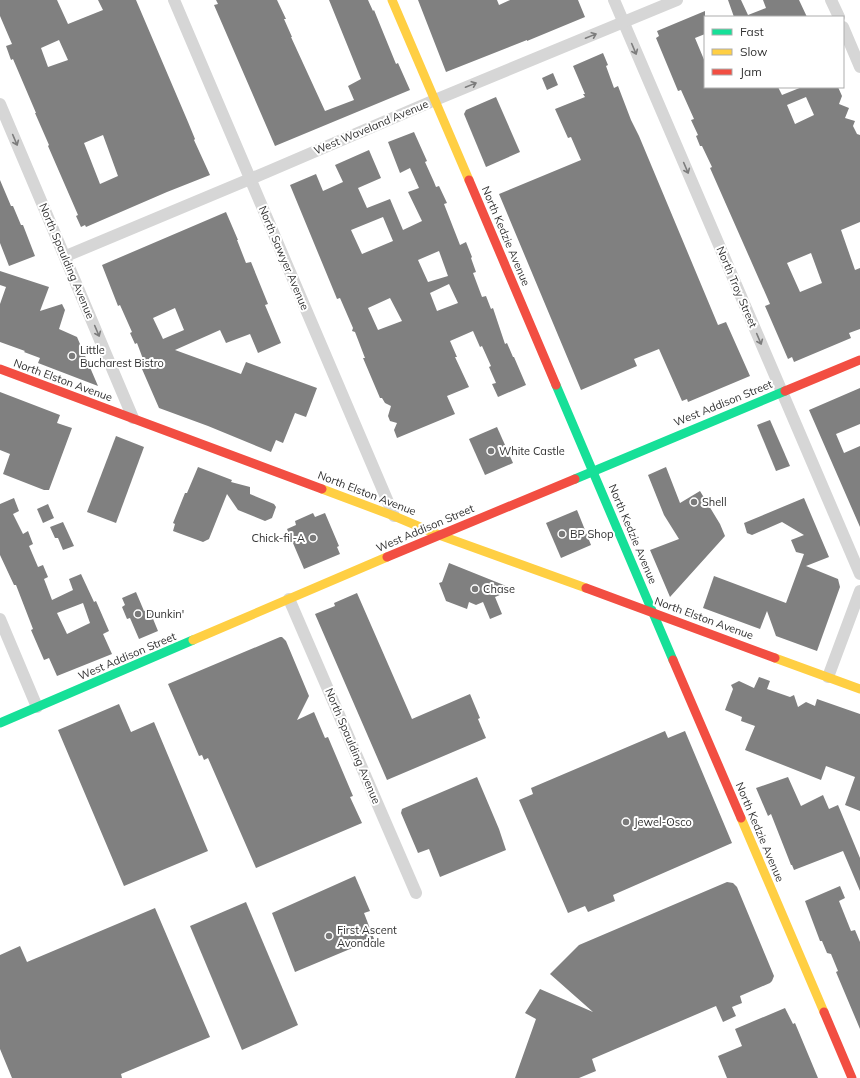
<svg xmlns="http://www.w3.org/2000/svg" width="860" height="1078" font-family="Mulish,sans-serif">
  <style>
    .building { fill: #808080; fill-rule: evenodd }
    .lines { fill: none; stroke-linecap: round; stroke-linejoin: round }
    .street { stroke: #d6d6d6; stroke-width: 12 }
    .fast { stroke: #16e098; stroke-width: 9 }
    .slow { stroke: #ffcf43; stroke-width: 9 }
    .jam { stroke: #f24e42; stroke-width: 9 }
    .oneway { stroke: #7c7c7c }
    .poi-dot { fill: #7a7a7a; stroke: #fff; stroke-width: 1.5 }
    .labels { text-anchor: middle; stroke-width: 4; stroke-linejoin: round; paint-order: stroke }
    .street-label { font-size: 11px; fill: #323232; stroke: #fff }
    .poi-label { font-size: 11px; fill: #323232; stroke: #fff; text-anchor: start }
  </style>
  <rect width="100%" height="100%" fill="#fff"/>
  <g class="building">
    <path d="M0,0H57L68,24L103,10L98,0H136L188,122L195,139L194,140L210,175L167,192L86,227L85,225L81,227L76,216L78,215L48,146L49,145L35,113H36L13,59L11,60L6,46L12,44L0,16ZM59,40L68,60L48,67L41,48ZM103,135L118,176L100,184L84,143Z"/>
    <path d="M216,0H277L286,19H284L292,37H291L325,111L354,100L348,86L361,79L329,0H368L373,11L374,10L396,64L398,63L410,90L275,146L214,5L218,4Z"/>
    <path d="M418,0H497L499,5L510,0H578L585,17L527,41V40L446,72Z"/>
    <path d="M728,0H741L748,15L766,8L763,0H799L807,17H734Z"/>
    <path d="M705,11V34L695,38L705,62V87H778L782,95L802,87H838L842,96L839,104L849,108L845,118L855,121L853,126L857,134L860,135V222L841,230L855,270L860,268V329L849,333L851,338L794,362L792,357L788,359L765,306L770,304L710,168L712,167L702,146H700L696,136L698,135L691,120L694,119L681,90L678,91L656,38L659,36L657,31ZM806,97L814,115L795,124L787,105ZM811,253L822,283L800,292L787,263Z"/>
    <path d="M603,53L608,65L606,66L614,88L618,86L631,120L639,136L718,325L726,322L750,376L688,402L687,399L682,401L659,349L634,359L637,366L581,390L499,194L581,160L571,137L568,138L555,109L585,97L583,94H585L573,66Z"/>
    <path d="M553,73L558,85L547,90L542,78Z"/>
    <path d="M496,97L520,152L486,167L464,114L466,110Z"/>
    <path d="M414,132L427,161L425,162L434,182L436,187L439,186L447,203L444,204L460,245L466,242L472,257L471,258L476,272L473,273L482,297L486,296L491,309L493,308L505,344L507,343L513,357H514L526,385L498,397L492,384L496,383L489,367L491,366L482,346L480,347L473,331L450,341L457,357H455L469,387L447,396L455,414L397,438L394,430L397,423L390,421L388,416L391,406L385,403L382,398H380L363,358H365L355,332L352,331L353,328L340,298L337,299L335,294L290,185L316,174L323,191L343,182L335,165L369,150L381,178L358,188L367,208L390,199L403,230L422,221L408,192L419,188L410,168L400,173L388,142ZM383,217L393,241L362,254L351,230ZM439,251L448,276L428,282L418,260ZM449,284L458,303L437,311L430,293ZM390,298L402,321L378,330L368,308Z"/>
    <path d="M0,180L11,206H13L21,225H23L35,256L9,266L0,243Z"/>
    <path d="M226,212L238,240H237L246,263L251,262L268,304L265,305L281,343L258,353L250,334L226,343L220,330L175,350L241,374L246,362L317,388L306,417L295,413L283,443L276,440L271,452L208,426L159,408L142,369L146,367L137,343L135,344L130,333L132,332L120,305L118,306L102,265ZM175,308L184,330L163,339L153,318Z"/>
    <path d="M0,271L49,287L40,311L62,304L65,310L59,329L77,337L98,386L38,363L40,358L24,352L25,351L0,342V304L6,287L0,285Z"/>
    <path d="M860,388V424L836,434L844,453L860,446V527L809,410Z"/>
    <path d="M0,392L60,415L57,423L72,428L49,490H44L3,474L10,454L0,450Z"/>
    <path d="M770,420L790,466L776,471L757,425Z"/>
    <path d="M497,427L513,463L485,475L469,439Z"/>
    <path d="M116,436L144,447L116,523L87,512Z"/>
    <path d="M198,467L232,480L231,482L250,487V494L274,504L276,507L272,518L265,521L238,510L227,494L209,539L203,542L173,531L175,524L173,523L185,493H187Z"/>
    <path d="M666,467L680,503L700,491L720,524L725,536L670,597L650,550L679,539L664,515L648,475Z"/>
    <path d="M14,498L19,511L13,514L23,534L28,531L33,544L29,546L38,567L43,565L48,577L44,579L52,600L73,590L69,579L81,574L94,602L96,601L109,631L103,634L112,654L57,676L49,658L44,660L31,630L33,629L16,585H14L0,555V504ZM83,603L90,623L67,634L57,613Z"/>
    <path d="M804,498L829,557L806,566L838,579L840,587L817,651L776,636L767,611L760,629L703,608L714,576L786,603L804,554L796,552L791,540L804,535L782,522L752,535L747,533L744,523Z"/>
    <path d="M48,504L54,518L43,523L37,509Z"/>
    <path d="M577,510L591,545L561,558L546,523Z"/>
    <path d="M313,513L315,517L325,513L339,546L337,547L340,554L304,569L287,529L296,525L295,521Z"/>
    <path d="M63,522L74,546L63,550L58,538H55L50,527Z"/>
    <path d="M449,563L514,589L495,597L502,614L490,619L483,602L476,605L469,602L467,609L446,601L439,583L442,582Z"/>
    <path d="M136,592L144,611L149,609L158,631L139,639L130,618L127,619L122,607L125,605L122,598Z"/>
    <path d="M357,593L412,719L470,694L480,718L478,719L486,738L387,780L315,614L335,606L334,603Z"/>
    <path d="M280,637H282L286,641L309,696L297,720L314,712L325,738L328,737L353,796L350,797L362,823L256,868L208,758L204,760L202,755L199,756L168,684Z"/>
    <path d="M759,677L770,681L767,689L790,697L794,695L798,707L806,702L815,706L817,699L860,714V811L845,805L855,777L826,766L821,780L745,750L755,726L741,721L742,717L725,710L733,689L731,685L739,681L754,688Z"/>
    <path d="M119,704L131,732L154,722L208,851L124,886L58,730Z"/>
    <path d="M665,731L668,738L685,731L732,843L613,895L615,901L588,912L585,906L568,913L519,800L533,794L531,788Z"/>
    <path d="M477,777L499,829L506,850L440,877L429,849L418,853L401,813L402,809Z"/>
    <path d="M788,777L801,806L823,795L829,809L838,805L860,858V891L843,851L794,870L792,865H791L771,814L768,816L756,788Z"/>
    <path d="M355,876L370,911L364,913L374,939L295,972L272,913Z"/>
    <path d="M727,882L733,883L737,887L774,976L772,981L770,983L740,996L742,1003L732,1007L736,1016L723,1022L716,1006L592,1059L596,1071L579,1078H515L536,1019L525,1013L540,989L593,1012L550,974L579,945Z"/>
    <path d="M840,886L845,898L839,901L851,931L855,930L860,942V1029L836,972L838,971L831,954L827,953L822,941H820L805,901Z"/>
    <path d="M246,902L298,1025L242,1050L190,926Z"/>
    <path d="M155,908L210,1037L121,1074L122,1078H12L0,1049V955L20,946L27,962Z"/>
    <path d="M785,1008L793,1024L795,1023L818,1078H727L718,1056L742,1046L735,1029Z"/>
  </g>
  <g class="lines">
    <g class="street">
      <path d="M174,0L394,516"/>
      <path d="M614,0L860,574"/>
      <path d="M831,0L839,17"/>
      <path d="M843,27L860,67"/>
      <path d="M0,104L133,418"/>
      <path d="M66,256L267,172L435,100L677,0"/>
      <path d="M289,599L416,893"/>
      <path d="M0,619L37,707"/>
      <path d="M828,677L860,591"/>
    </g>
    <g class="fast">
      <path d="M556,385L673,660"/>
      <path d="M575,479L785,391"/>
      <path d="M0,723L193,640"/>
    </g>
    <g class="slow">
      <path d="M392,0L469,180"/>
      <path d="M322,489L394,516L439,535L586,588"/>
      <path d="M193,640L387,557"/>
      <path d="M775,658L860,689"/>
      <path d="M741,818L824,1012"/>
    </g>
    <g class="jam">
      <path d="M469,180L556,385"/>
      <path d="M0,369L322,489"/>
      <path d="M785,391L860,360"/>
      <path d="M387,557L575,479"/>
      <path d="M586,588L775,658"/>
      <path d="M673,660L741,818"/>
      <path d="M824,1012L852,1078"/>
    </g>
  </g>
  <defs><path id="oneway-shaft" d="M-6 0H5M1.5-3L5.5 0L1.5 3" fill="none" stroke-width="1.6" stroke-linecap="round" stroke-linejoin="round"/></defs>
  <g class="oneway">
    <use href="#oneway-shaft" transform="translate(591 36) rotate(-22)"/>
    <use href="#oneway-shaft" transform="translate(634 49) rotate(67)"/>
    <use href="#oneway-shaft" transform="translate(471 85) rotate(-22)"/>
    <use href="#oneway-shaft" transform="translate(15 140) rotate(67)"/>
    <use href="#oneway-shaft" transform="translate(686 168) rotate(67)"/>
    <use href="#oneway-shaft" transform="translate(97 331) rotate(67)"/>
    <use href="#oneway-shaft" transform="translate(759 339) rotate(67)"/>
  </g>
  <g class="poi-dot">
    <circle cx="72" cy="356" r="4"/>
    <circle cx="491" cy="451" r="4"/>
    <circle cx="694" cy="502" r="4"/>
    <circle cx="562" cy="534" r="4"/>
    <circle cx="313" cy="538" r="4"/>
    <circle cx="475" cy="589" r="4"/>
    <circle cx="138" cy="614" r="4"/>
    <circle cx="626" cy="822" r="4"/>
    <circle cx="329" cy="936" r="4"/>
  </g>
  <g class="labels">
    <g class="street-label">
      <text transform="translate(371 127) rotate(-23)" y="4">West Waveland Avenue</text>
      <text transform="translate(506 236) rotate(67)" y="4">North Kedzie Avenue</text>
      <text transform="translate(284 258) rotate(67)" y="4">North Sawyer Avenue</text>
      <text transform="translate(67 261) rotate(67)" y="4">North Spaulding Avenue</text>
      <text transform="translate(737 287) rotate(67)" y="4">North Troy Street</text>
      <text transform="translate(63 380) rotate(20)" y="4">North Elston Avenue</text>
      <text transform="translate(723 403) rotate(-22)" y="4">West Addison Street</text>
      <text transform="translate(367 493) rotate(21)" y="4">North Elston Avenue</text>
      <text transform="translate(425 528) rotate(-23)" y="4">West Addison Street</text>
      <text transform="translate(633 534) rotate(67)" y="4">North Kedzie Avenue</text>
      <text transform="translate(704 618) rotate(20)" y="4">North Elston Avenue</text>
      <text transform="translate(127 656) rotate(-23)" y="4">West Addison Street</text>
      <text transform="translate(353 746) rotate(67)" y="4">North Spaulding Avenue</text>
      <text transform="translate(760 832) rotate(67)" y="4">North Kedzie Avenue</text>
    </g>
    <g class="poi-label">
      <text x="80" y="354">Little<tspan x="80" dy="13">Bucharest Bistro</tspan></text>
      <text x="499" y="455">White Castle</text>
      <text x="702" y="506">Shell</text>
      <text x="570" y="538">BP Shop</text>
      <text x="305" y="542" text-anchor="end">Chick-fil-A</text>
      <text x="483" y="593">Chase</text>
      <text x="146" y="618">Dunkin'</text>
      <text x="634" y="826">Jewel-Osco</text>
      <text x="337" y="934">First Ascent<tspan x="337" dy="13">Avondale</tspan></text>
    </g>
  </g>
  <rect x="704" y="16" width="140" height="72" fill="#ffffff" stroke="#adadad"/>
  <rect x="712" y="29" width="20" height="6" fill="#16e098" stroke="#adadad"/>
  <text x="740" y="36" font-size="12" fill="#323232">Fast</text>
  <rect x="712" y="49" width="20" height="6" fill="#ffcf43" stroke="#adadad"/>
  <text x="740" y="56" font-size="12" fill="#323232">Slow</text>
  <rect x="712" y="69" width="20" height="6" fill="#f24e42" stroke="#adadad"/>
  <text x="740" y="76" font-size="12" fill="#323232">Jam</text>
</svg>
